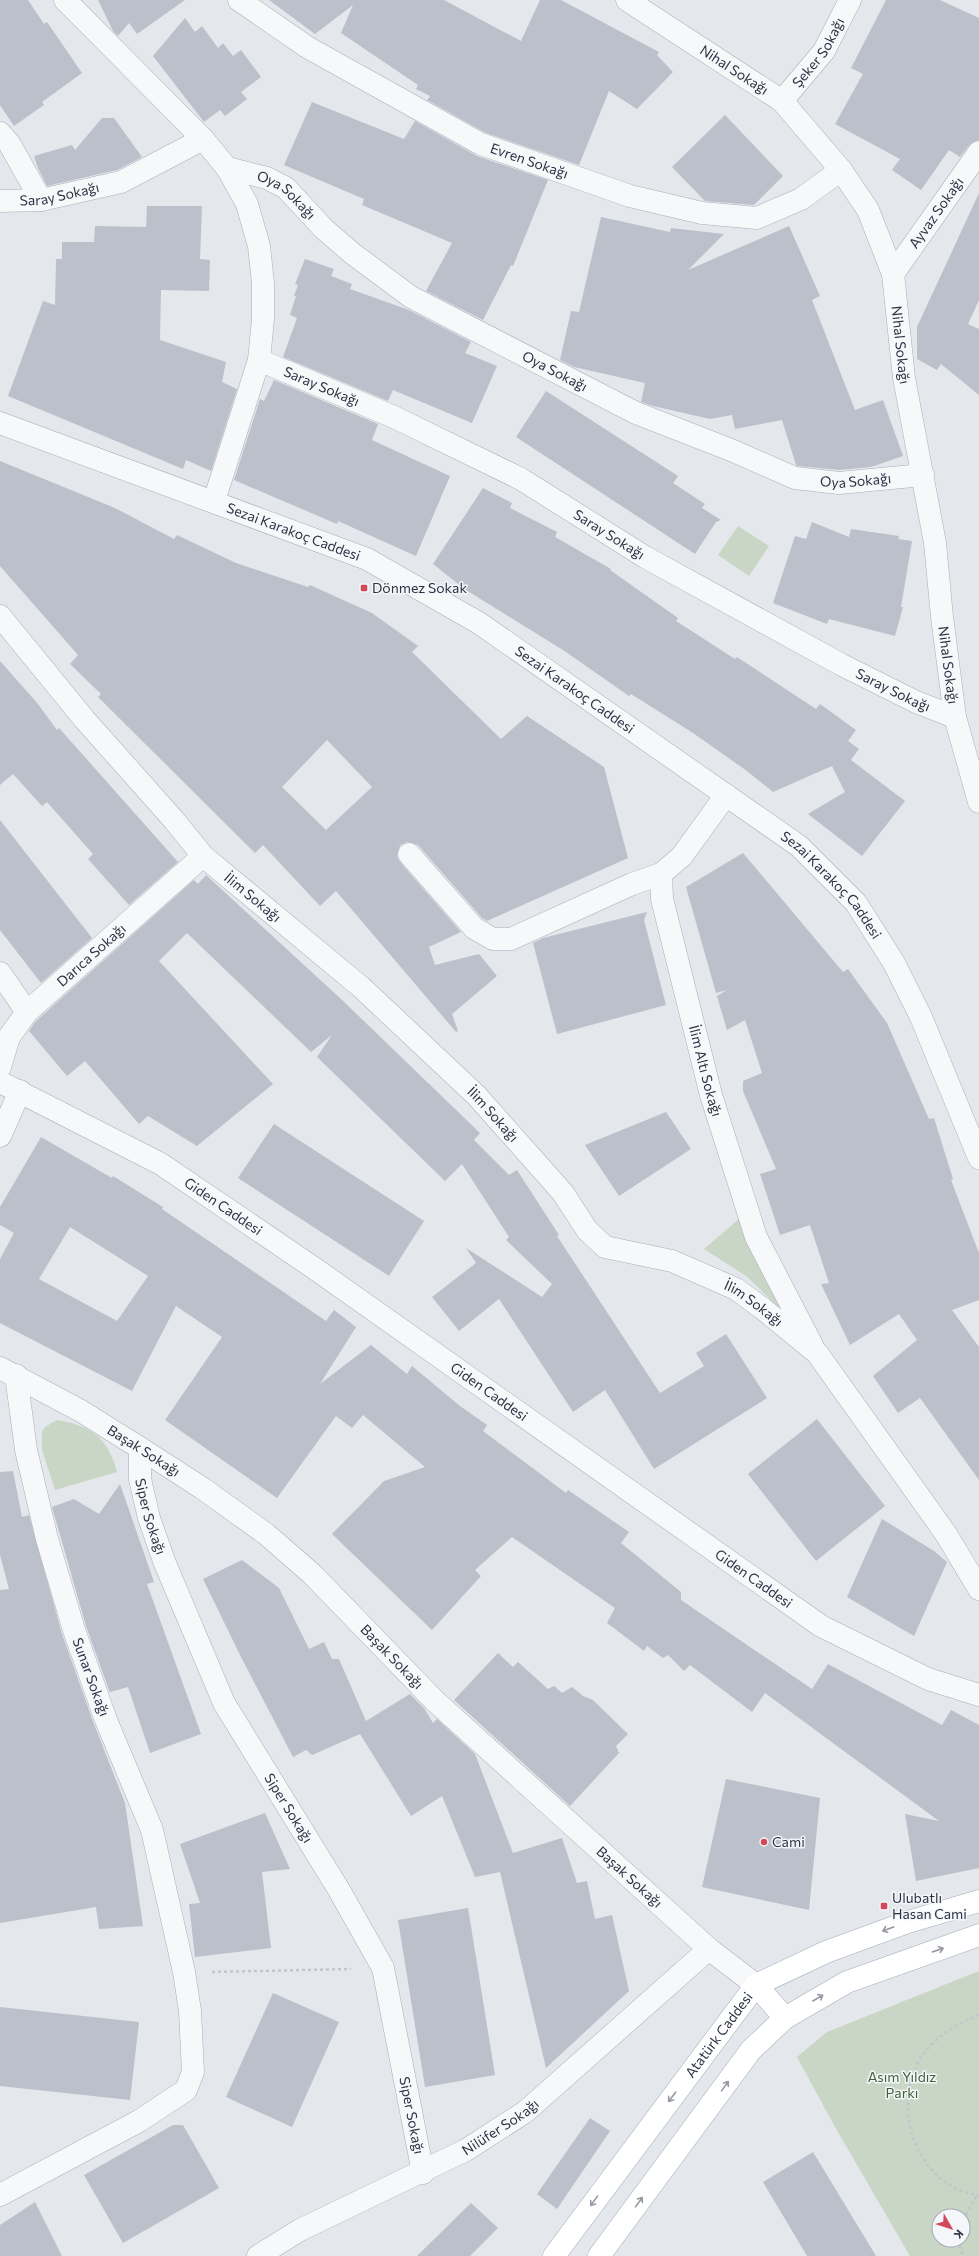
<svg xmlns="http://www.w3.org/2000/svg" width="979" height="2256" font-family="Commissioner,sans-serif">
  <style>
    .green { fill: #c9d6c5; fill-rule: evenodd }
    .building { fill: #bbc0ca; fill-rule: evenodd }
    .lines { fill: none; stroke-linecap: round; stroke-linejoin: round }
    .minor-casing { stroke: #a9aeb7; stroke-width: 23 }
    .major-casing { stroke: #a3abb8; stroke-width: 23 }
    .path { stroke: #c2c5cb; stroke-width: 2.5; stroke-dasharray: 3 3; stroke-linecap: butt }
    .minor { stroke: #f7f8fa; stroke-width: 22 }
    .major { stroke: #fff; stroke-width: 22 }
    .oneway { stroke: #959aa2 }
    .poi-dot { fill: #d1495b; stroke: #f4f6f9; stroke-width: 1.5 }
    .labels { text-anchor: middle; stroke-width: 3; stroke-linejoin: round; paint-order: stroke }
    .street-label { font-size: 14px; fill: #2b3445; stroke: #f4f6f9 }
    .poi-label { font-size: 14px; fill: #2b3445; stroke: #f4f6f9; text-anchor: start }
    .park-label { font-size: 14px; fill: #3f6138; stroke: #f4f6f9 }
  </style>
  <rect width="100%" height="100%" fill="#e4e7ec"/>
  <g class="green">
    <path d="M738,526L769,546L749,576L718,555Z"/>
    <path d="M740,1218L787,1315L746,1276L704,1249Z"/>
    <path d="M57,1420C92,1426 108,1438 117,1472L55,1490L42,1450V1432L45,1427Z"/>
    <path d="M979,1971V2256H910L835,2127L797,2057L827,2032ZM939,2216H963V2240H939Z"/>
  </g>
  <g class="building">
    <path d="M0,0H28L44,24L47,22L82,73L42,102L44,105L14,126L0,105Z"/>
    <path d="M98,0H185L137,34L129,23L118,36L113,31Z"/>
    <path d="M269,0H444L521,41L540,0H561L659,52L657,55L673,72L637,109L609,91L579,165L486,133L427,100L430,96L416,89L418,85L341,33L353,5L315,34Z"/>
    <path d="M886,0H940L979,18V140L969,145L960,157L949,150L921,190L892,170L900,159L835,124L863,74L851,68Z"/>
    <path d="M185,18L195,32L202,26L218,48L223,43L233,56L241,50L261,77L241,92L247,99L225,116L220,110L204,122L153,56Z"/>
    <path d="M312,102L404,139L415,121L477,156L548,180L513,266L511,265L483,320L426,291L452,243L362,205L364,199L284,165Z"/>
    <path d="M725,115L783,176L754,205L705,201L672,167Z"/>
    <path d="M102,118H114L142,157L117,170L47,186L38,168L34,156L72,145L75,150Z"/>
    <path d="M979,193V300L968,324L979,329V395L941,364L937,370L917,359V327Z"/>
    <path d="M147,206H202L200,259L210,260L209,291L161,290L160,340L226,362L222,382L237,389L211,471L186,460L183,469L8,396L43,301L55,305L56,259H62V242H94L95,226L146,227Z"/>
    <path d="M601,217L670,232L671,228L724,234L688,270L789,226L820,296L812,300L855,410L883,400L903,456L871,467L839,470L798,466L796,465L782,420L735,429L732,415L710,419L653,406L641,402L645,383L574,367L560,360L571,311L579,312Z"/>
    <path d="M305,259L334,269L331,276L352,284L350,289L409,310L471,342L465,353L497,366L472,423L393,390L388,401L283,357L297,318L290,315L296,296H294L298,285L295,284Z"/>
    <path d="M274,380L378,424L372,440L450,476L416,556L338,521L337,524L234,480L260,399L264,401Z"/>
    <path d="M546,391L678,476L673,483L705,504L702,508L721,520L716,522L695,554L516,437Z"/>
    <path d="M0,461L115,508L174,539L177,535L236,563L308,587L310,585L372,613L418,646L412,652L501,739L527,716L604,767L628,858L487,921L482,918L418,845L407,842L400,845L397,856L400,862L461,932L429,947L435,965L479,954L497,976L452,1014L458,1031L456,1032L336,891L320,906L263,845L255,853L98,697L101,694L70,664L78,655L0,566ZM327,740L372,787L326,830L282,787Z"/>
    <path d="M483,488L512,503L510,508L557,532L555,537L611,569L610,570L678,618L676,621L735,659L737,657L816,709L820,704L856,730L848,741L859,749L851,760L905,801L862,856L808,814L845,792L832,766L773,792L747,771L693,733L631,694L629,696L563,650L466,590L433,564Z"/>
    <path d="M812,522L849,537L851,529L899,536L898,539L912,541L901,607H903L895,636L829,619L827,624L773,603L795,536L806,539Z"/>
    <path d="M0,661L38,704L57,730L59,728L178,862L129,905L88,859L93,854L47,802L42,806L13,774L0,785Z"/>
    <path d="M0,820L92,938L41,983L0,930Z"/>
    <path d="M743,853L843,972L848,969L887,1023L929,1119L934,1118L953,1179L951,1180L979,1253V1300L952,1310L979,1347V1480L920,1398L898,1413L873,1376L917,1340L899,1314L850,1345L821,1284L829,1283L810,1225L780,1235L760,1174L776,1169L743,1091V1081L762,1073L745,1020L727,1030L717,996L727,990L716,993L686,887Z"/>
    <path d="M206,875L341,999L480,1133L474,1140L509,1175L517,1170L559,1235L557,1236L660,1393L704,1366L696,1353L726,1334L767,1398L654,1469L605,1390L573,1412L499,1299L459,1331L432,1297L476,1263L466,1248L542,1297L552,1284L506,1240L509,1237L462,1164L445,1181L317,1057L332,1035L311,1052L187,933L159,961L273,1084L197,1146L148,1116L139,1124L85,1061L67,1076L29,1031L35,1022L56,1003L194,880L198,884Z"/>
    <path d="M647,912L644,920L666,1005L557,1034L533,943L543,938Z"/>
    <path d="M666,1112L691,1149L619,1196L585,1145Z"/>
    <path d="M274,1124L424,1221L389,1276L238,1178Z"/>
    <path d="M41,1137L112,1178L113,1176L163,1207L162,1209L326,1321L334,1310L356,1327L320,1384L371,1345L407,1374L412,1366L460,1406L487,1425L483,1431L566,1493L568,1490L629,1532L621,1543L681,1592V1600L812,1689L828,1664L942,1725L951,1710L979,1725V1868L916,1881L905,1814L939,1821L765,1693L752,1712L690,1665L684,1671L668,1655L663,1658L647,1646L644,1651L607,1623L615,1608L512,1537L475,1570L481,1576L432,1630L332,1534L384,1481L425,1467L363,1415L352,1428L336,1416L277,1498L165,1420L222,1337L176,1306L132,1391L0,1323V1259L14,1233L0,1225V1207ZM70,1227L148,1276L117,1321L39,1279Z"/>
    <path d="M817,1419L885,1506L816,1561L748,1474Z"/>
    <path d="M13,1471L22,1517L29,1515L62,1634L94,1724L125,1803L143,1926L99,1929L96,1907L0,1923V1590L9,1589L0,1555V1472Z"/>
    <path d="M120,1484L154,1582L147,1584L201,1734L150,1753L128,1687L110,1692V1693L86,1626L52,1507L74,1499L99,1514Z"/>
    <path d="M882,1519L934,1551L947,1562L914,1636L847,1597Z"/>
    <path d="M242,1560L279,1588L309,1649L324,1642L332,1659H339L366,1721L410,1694L424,1708L433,1723L437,1719L475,1754L513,1853L562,1838L577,1883L587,1881L595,1919L612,1915L629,1991L546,2068L500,1872L475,1877L442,1796L411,1816L360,1734L312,1755L306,1750L293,1757L240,1655L203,1579Z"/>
    <path d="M498,1653L513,1667L518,1662L548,1689L554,1686L562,1693L572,1687L583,1696L593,1700L628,1734L616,1746L619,1753L570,1806L454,1700Z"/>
    <path d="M726,1779L820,1798L809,1910L702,1887Z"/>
    <path d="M265,1813L290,1869L262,1872L271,1948L195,1957L189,1904L200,1903L180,1844Z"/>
    <path d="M468,1908L495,2075L425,2087L398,1920Z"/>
    <path d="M273,1993L339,2022L292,2127L226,2097Z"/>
    <path d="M0,2007L139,2022L130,2100L0,2086Z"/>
    <path d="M590,2118L610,2131L557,2209L537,2194Z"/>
    <path d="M173,2125H183L219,2188L123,2243L84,2175Z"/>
    <path d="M813,2152L876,2256H807L763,2182Z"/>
    <path d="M35,2202L62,2256H0V2225Z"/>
    <path d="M471,2203L498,2228L470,2256H417Z"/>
  </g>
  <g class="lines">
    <g class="minor-casing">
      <g id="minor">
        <path d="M65,0L203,139L227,168L247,204L259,246L263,283V319L259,360L214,501"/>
        <path id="s1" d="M239,0L307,47L481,144L630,196L702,213L757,218L801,199L841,170"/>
        <path id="s2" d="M627,0L782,101L841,170L868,210L893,274L904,378L935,543L942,617L955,717L979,802"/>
        <path id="s3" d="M782,101L824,51L850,0"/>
        <path d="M0,133L9,143L41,200"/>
        <path id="s4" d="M227,168L267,178L286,188L324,229L353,254L411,297L636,413L731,450L795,478L839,483L923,475"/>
        <path id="s5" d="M0,201L41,200L121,182L203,139"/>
        <path id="s6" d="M893,274L979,152"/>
        <path id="s7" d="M259,360L394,417L521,479L645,557L842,665L916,702L955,717"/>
        <path id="s8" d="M0,423L367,559L479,623L799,846L856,903L894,963L921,1017L979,1158"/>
        <path id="s9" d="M0,616L85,720L173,819L203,856L361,987L477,1096L563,1193L587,1230L605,1247L672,1261L736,1289L762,1308L817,1353L946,1534L979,1589"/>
        <path id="s10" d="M726,795L682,856L661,874L662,899L711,1095L756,1237L812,1345"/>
        <path d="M409,854L474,928L493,939H511L632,884L661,874"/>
        <path d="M0,973L27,1012"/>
        <path id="s11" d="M0,1067L9,1037L27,1012L203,856"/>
        <path id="s12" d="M0,1082L161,1164L311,1266L821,1626L928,1679L979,1695"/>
        <path d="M0,1136L20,1091"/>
        <path id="s13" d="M0,1368L81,1411L140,1448L202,1488L266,1534L312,1574L435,1701L709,1949L756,1985"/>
        <path id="s14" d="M140,1448V1479L149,1518L164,1561L224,1703L339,1890L383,1968L423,2173"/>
        <path d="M0,2195L139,2121L186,2090L193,2072L190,2011L184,1972L152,1830L106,1720L74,1630L47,1539L26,1450L16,1375"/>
        <path id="s15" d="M258,2256L300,2230L466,2150L525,2112L709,1949"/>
      </g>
    </g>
    <g class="major-casing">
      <g id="major">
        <path d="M756,1985L785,2018"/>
        <path id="s16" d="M554,2256L756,1985L826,1952L908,1922L979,1901"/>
        <path d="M599,2256L751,2050L785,2018L847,1982L979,1935"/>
      </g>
    </g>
    <g class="path">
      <path d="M212,1972L351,1969"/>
      <path d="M979,2015C956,2024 936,2036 921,2057C918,2061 916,2068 914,2074C897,2117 917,2172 961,2191C967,2193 973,2194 979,2195"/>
      <path d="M963,2220L977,2195"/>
      <path d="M958,2240L963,2256"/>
    </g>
    <use href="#minor" class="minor"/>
    <use href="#major" class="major"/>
  </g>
  <defs><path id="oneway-shaft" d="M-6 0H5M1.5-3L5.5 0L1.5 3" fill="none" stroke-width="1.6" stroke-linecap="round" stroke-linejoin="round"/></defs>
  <g class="oneway">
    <use href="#oneway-shaft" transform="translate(888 1929) rotate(160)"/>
    <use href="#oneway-shaft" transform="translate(938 1950) rotate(-19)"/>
    <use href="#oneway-shaft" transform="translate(818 1998) rotate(-30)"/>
    <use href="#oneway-shaft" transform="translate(725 2086) rotate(-54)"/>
    <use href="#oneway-shaft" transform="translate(672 2097) rotate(127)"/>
    <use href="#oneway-shaft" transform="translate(594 2201) rotate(126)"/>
    <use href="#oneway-shaft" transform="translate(639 2202) rotate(-54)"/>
  </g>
  <g class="poi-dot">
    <rect x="360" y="584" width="8" height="8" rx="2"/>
    <circle cx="764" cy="1842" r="4"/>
    <rect x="880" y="1902" width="8" height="8" rx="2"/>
  </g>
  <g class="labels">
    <g class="street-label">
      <text dy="5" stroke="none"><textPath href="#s3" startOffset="61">Şeker Sokağı</textPath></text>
      <text dy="5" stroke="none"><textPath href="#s2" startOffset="128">Nihal Sokağı</textPath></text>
      <text dy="5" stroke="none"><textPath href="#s1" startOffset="333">Evren Sokağı</textPath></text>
      <text dy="5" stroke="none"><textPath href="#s5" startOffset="60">Saray Sokağı</textPath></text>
      <text dy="5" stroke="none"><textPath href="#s4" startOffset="67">Oya Sokağı</textPath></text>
      <text dy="5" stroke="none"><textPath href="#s6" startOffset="75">Ayvaz Sokağı</textPath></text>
      <text dy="5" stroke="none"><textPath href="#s2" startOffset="464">Nihal Sokağı</textPath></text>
      <text dy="5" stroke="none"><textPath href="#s4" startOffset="391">Oya Sokağı</textPath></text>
      <text dy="5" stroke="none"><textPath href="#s7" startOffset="68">Saray Sokağı</textPath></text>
      <text dy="5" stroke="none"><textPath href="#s4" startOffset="715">Oya Sokağı</textPath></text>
      <text dy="5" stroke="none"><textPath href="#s8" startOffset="313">Sezai Karakoç Caddesi</textPath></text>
      <text dy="5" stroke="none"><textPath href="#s7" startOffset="392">Saray Sokağı</textPath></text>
      <text dy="5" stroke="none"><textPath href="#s2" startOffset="788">Nihal Sokağı</textPath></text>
      <text dy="5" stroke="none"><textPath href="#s7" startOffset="716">Saray Sokağı</textPath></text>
      <text dy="5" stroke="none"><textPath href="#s8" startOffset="637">Sezai Karakoç Caddesi</textPath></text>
      <text dy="5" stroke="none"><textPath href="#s8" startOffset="961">Sezai Karakoç Caddesi</textPath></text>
      <text dy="5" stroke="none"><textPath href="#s9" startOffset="379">İlim Sokağı</textPath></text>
      <text dy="5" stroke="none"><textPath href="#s11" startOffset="148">Darıca Sokağı</textPath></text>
      <text dy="5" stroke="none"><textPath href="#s10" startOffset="305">İlim Altı Sokağı</textPath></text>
      <text dy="5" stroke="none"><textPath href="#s9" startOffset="703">İlim Sokağı</textPath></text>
      <text dy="5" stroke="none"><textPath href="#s12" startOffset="256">Giden Caddesi</textPath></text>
      <text dy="5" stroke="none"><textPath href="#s9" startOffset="1038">İlim Sokağı</textPath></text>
      <text dy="5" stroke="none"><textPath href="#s12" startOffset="580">Giden Caddesi</textPath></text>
      <text dy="5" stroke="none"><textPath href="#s13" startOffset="166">Başak Sokağı</textPath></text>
      <text dy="5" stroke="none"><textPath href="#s14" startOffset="70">Siper Sokağı</textPath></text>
      <text dy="5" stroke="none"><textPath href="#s12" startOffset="904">Giden Caddesi</textPath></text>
      <text dy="5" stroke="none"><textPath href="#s13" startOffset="490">Başak Sokağı</textPath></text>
      <text transform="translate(91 1677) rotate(70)" y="5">Sunar Sokağı</text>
      <text dy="5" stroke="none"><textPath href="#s14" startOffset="394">Siper Sokağı</textPath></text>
      <text dy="5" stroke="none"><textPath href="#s13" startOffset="814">Başak Sokağı</textPath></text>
      <text dy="5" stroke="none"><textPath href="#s16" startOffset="276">Atatürk Caddesi</textPath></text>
      <text dy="5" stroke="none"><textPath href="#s14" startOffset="730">Siper Sokağı</textPath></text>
      <text dy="5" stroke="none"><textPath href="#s15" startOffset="275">Nilüfer Sokağı</textPath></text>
    </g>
    <g class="poi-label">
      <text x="372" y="593">Dönmez Sokak</text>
      <text x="772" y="1847">Cami</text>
      <text x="892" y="1903">Ulubatlı<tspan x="892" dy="16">Hasan Cami</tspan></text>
    </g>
    <g class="park-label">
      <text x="902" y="2082">Asım Yıldız<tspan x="902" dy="16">Parkı</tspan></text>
    </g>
  </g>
  <g transform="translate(951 2228) rotate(129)"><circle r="19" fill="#f4f6f9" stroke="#a4a8b1"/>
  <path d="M0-3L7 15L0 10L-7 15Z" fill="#d1495b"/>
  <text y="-6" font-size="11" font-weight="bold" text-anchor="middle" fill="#2b3445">K</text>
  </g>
</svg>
